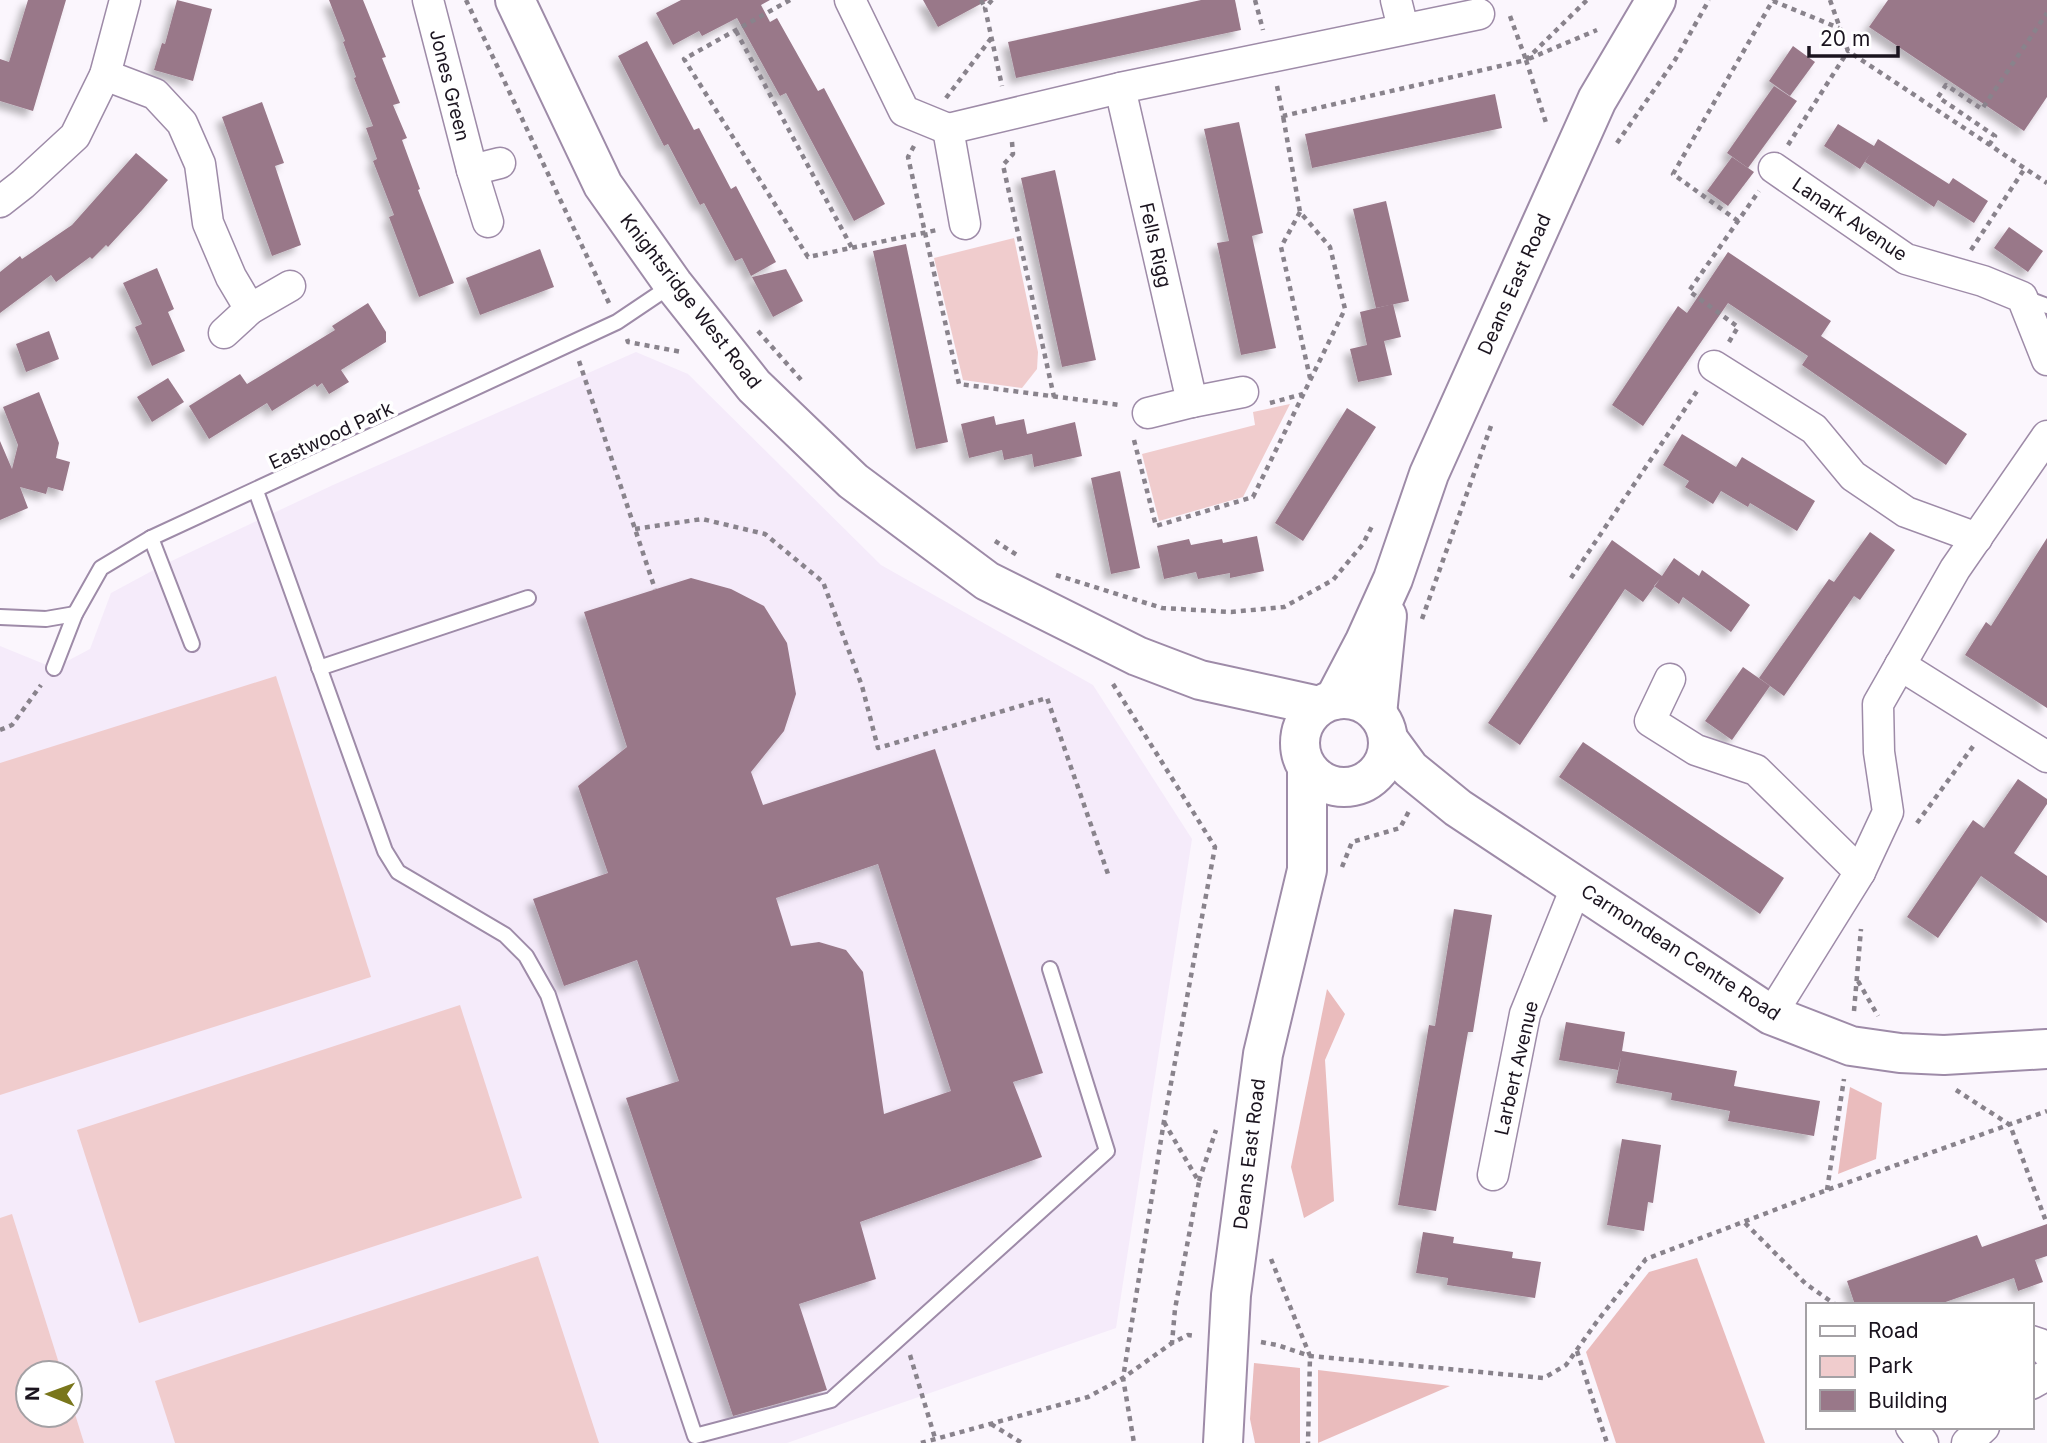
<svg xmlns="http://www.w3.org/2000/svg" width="2047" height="1443" font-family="Inter,sans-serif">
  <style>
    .built { fill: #f5ebfa; fill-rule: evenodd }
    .green { fill: #f0cccd }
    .forest { fill: #eabcbd }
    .building { fill: #997889; fill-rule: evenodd; filter: url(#shadow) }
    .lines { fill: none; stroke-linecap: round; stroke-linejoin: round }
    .lane-casing { stroke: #9e8ba8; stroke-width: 18 }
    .street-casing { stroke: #9e8ba8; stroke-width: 33 }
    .secondary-casing { stroke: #9e8ba8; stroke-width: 42 }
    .path { stroke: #89838c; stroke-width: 4.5; stroke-dasharray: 5 5; stroke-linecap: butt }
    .lane { stroke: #fff; stroke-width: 14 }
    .street { stroke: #fff; stroke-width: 30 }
    .secondary { stroke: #fff; stroke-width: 38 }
    .labels { text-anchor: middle; stroke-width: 7; stroke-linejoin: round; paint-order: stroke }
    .street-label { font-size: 19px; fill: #1b141f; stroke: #fff }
  </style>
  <defs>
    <filter id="shadow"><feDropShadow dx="-6" dy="6" stdDeviation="3.5" flood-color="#0004"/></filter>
  </defs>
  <rect width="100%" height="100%" fill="#fbf6fd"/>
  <path class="built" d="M636,352L688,374L881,565L1093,685L1192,839L1116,1328L787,1443H0V646L54,668L90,649L111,593L163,565L333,485ZM28,1373H70V1415H28Z"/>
  <g class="green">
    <path d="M1014,238L1038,352L1037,369L1022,388L963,380L934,258Z"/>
    <path d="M1290,404L1243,497L1159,521L1142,454L1255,425L1253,412Z"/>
    <path d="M276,676L371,977L0,1095V763Z"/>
    <path d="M460,1005L522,1198L139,1323L77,1130Z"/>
    <path d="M12,1214L62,1373H28V1415H70V1398L84,1443H0V1218Z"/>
    <path d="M538,1256L599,1443H175L155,1381Z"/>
  </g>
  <g class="forest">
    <path d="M1327,989L1345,1014L1325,1060L1334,1201L1304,1218L1291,1167Z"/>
    <path d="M1850,1087L1882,1103L1876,1159L1838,1174Z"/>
    <path d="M1697,1258L1765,1443H1616L1586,1352L1649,1272Z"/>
    <path d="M1254,1363L1300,1368V1443H1255L1250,1419Z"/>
    <path d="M1318,1370L1450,1386L1318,1443Z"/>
  </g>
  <g class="building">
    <path d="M28,0H66L33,111L0,101V59L9,62Z"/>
    <path d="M177,0L212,9L193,81L154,70L162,43L165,44Z"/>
    <path d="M329,0H363L386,57L382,58L400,103L393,105L407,138L402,140L420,189L418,190L454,283L419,297L389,217L394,215L373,161L377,159L366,128L373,126L354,78L356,77L343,42L345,41Z"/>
    <path d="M681,0H770L761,5L770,22L777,18L818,91L824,88L885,204L854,221L786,93L780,96L737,18L702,36L699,31L673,45L656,13Z"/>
    <path d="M923,0H988L938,27Z"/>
    <path d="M1201,0H1235L1241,30L1016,78L1008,42Z"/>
    <path d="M1888,0H2047V97L2024,131L1869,27Z"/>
    <path d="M647,41L694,130L699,128L731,189L736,186L776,262L751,276L742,258L735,261L704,203L700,205L668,144L664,146L618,56Z"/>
    <path d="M1793,46L1815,62L1790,96L1769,81Z"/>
    <path d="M1774,86L1797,101L1748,168L1727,153Z"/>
    <path d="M1495,94L1502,128L1312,168L1305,134Z"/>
    <path d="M262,102L284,163L275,166L301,245L272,256L222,117Z"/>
    <path d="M1239,122L1263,233L1252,236L1276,348L1241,355L1217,243L1229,241L1204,129Z"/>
    <path d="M1838,124L1874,146L1878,139L1949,184L1953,178L1988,201L1974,223L1938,200L1934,207L1865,162L1870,154L1860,169L1824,146Z"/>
    <path d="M136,153L168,180L143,209L108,247L106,245L92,259L90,257L56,282L51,275L0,313V272L20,256L22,259L72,225Z"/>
    <path d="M1732,157L1754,172L1728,206L1707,191Z"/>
    <path d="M1055,170L1096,360L1062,367L1021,178Z"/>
    <path d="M1386,201L1409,301L1376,308L1353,209Z"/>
    <path d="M2009,227L2043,251L2028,272L1994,248Z"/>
    <path d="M906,244L948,442L916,449L873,251Z"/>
    <path d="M540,249L554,287L480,315L466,278Z"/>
    <path d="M1728,252L1831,321L1821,336L1967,434L1946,465L1802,365L1808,356L1728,303L1643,426L1612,405L1678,306L1687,313Z"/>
    <path d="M157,268L174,309L168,312L185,351L152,366L135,327L142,324L123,283Z"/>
    <path d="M786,269L803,301L773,317L752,277Z"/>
    <path d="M368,303L386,332V342L341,370L349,382L329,394L322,383L317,387L315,384L272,411L267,403L209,439L189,406L240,374L247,384L335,330L332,326Z"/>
    <path d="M1393,304L1401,337L1384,341L1392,375L1358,382L1350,349L1367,345L1360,312Z"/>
    <path d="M49,331L59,359L26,372L16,344Z"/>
    <path d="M168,378L184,402L152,422L137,397Z"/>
    <path d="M39,392L59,443L56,458L70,462L63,491L48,487L46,494L20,487L28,508L0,520V441L12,469L18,445L3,407Z"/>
    <path d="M1347,408L1376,427L1303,541L1275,523Z"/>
    <path d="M994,416L996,425L1024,419L1027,434L1075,422L1082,456L1034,467L1032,454L1004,460L1002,450L969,458L961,424Z"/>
    <path d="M1682,434L1736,467L1742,457L1815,501L1797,531L1750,503L1748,507L1721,491L1713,504L1685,487L1689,481L1663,465Z"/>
    <path d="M1120,471L1140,568L1111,574L1091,478Z"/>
    <path d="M1870,532L1895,550L1860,600L1854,596L1784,696L1759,678L1829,579L1834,582Z"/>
    <path d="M1257,536L1264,571L1230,578V573L1198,579L1196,572L1164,579L1157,546L1189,539L1191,545L1222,539L1223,543Z"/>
    <path d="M2047,538V708L1965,655L1986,622L1991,626Z"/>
    <path d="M1612,540L1662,576L1674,558L1699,576L1702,570L1750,605L1731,632L1683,597L1679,604L1654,586L1660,579L1643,602L1625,589L1520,745L1488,723Z"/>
    <path d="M691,578L731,589L764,606L787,643L796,694L784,731L751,772L763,805L935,749L1043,1073L1013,1082L1042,1157L860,1222L876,1279L799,1304L827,1390L733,1416L626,1098L679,1081L637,960L564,986L533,899L608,873L578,786L627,747L584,612ZM878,864L951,1091L884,1114L863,972L846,950L819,942L791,946L776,898Z"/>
    <path d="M1743,667L1770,686L1732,740L1705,721Z"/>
    <path d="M1583,742L1784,878L1760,914L1559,777Z"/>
    <path d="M2018,779L2047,799V804L2014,853L2047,876V923L1981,876L1938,938L1907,917L1973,820L1984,828Z"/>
    <path d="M1454,909L1492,915L1473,1032H1468L1436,1211L1398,1205L1429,1025L1435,1026Z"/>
    <path d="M1566,1022L1625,1032L1622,1051L1737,1071L1734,1086L1820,1101L1814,1136L1728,1121L1730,1111L1671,1100L1672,1093L1616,1083L1621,1057L1618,1070L1559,1060Z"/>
    <path d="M1622,1139L1661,1145L1653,1203L1648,1202L1644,1231L1607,1225Z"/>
    <path d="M2047,1224V1256L2035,1260L2043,1282L2018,1291L2014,1278L1937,1305H1855L1847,1281L1977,1235L1982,1247Z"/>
    <path d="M1423,1232L1454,1237L1453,1243L1513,1252L1512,1258L1541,1262L1535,1298L1447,1285L1448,1278L1416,1273Z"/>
  </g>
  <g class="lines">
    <g class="lane-casing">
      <g id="lane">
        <path d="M2023,297L2047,306"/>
        <path d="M256,491L385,851L398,872L505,935L526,956L548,995L695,1436L831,1400L1107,1151L1050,969"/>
        <path d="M151,538L192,644"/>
        <path d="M0,617L46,619L75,614"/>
        <path d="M54,668L75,614L101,568L151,538L617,322L672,285"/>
        <path d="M319,668L528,598"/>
      </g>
    </g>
    <g class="street-casing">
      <g id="street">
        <path d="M428,0L472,170L488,222"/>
        <path d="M850,0L904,111L948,129L1120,88L1479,14"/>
        <path d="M1396,0L1403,28"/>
        <path d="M105,75L155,94L182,123L200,164L208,223L231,277L250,309"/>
        <path d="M1120,88L1192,402L1148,413"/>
        <path d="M948,129L965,224"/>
        <path d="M1774,168L1906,259L1983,281L2022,297L2047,360"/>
        <path d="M472,170L500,163"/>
        <path d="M0,202L23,184L75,136L105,75L125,0"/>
        <path d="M224,333L250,309L290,286"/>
        <path d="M1714,366L1814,429L1853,476L1906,512L1977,538"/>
        <path d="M1192,402L1243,392"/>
        <path d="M1900,665L2047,757"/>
        <path d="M1670,679L1650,721L1696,750L1756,770L1860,872"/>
        <path d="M1771,1015L1860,872L1888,812L1879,752L1878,704L1955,569L2047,436"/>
        <path d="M1493,1175L1525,1014L1577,885"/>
        <path d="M2031,1341L2040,1344L2047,1352"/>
        <path d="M2031,1384L2047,1375"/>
        <path d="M1911,1427L1923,1443"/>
        <path d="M1967,1443L1984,1427"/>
      </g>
    </g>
    <g class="secondary-casing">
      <g id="secondary">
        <path d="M515,0L603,185L673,284L754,386L853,481L987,581L1137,656L1200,680L1319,706"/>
        <circle cx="1344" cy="743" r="44"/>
        <path d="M1334,700L1365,641L1393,579L1429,474L1597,100L1656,0"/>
        <path d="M1377,714L1387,616"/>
        <path d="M1388,739L1410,769L1458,808L1771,1015L1851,1046L1900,1053L1944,1055L2047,1049"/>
        <path d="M1223,1443L1231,1295L1263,1054L1307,870V768"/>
      </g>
    </g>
    <g class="path">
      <path d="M466,0L609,303"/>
      <path d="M790,0L684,59L808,257L937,230"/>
      <path d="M981,0L985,8"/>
      <path d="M992,0L985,8L1002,86"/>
      <path d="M1255,0L1263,30"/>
      <path d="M1830,0L1848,51L2047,183"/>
      <path d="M1773,1L1839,28"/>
      <path d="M1510,16L1526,60L1597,30"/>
      <path d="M736,31L852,248"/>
      <path d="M1526,60L1547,126"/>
      <path d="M1277,86L1283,116L1526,60L1587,0"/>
      <path d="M946,98L992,37"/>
      <path d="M1012,142L1013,154L1003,165L1054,397"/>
      <path d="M1617,143L1675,60L1709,0"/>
      <path d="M1788,145L1848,51"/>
      <path d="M1989,145L1995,136L1938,97L1946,85L1982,109L2047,13"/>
      <path d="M914,146L908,157L959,384L1120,405"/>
      <path d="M1300,212L1281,247L1310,378"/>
      <path d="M1738,221L1673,174L1773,0"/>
      <path d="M1971,250L2025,168"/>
      <path d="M758,331L803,382"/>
      <path d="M627,339L628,342L682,352"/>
      <path d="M1729,342L1738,327L1689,291L1759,191"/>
      <path d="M579,361L655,589"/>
      <path d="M1270,403L1303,394"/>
      <path d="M1134,440L1156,526L1253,497L1345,309L1330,247L1300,212L1283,116"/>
      <path d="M635,529L702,519L765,534L823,582L862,686L878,748L1047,698L1108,874"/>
      <path d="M995,541L1017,555"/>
      <path d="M1056,575L1162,608L1231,612L1284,607L1333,580L1363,544L1373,524"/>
      <path d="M1571,578L1697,391"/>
      <path d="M1422,619L1491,426"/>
      <path d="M1113,684L1215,847L1164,1121L1123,1378L1134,1443"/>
      <path d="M0,730L12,725L41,685"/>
      <path d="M1917,823L1974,745"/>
      <path d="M1342,867L1352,842L1400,828L1409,811"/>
      <path d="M1858,981L1878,1016"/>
      <path d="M1854,1011L1861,929"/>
      <path d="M1956,1090L2010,1125L2047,1224"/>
      <path d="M1164,1122L1199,1182L1175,1309L1172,1343"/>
      <path d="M1199,1181L1216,1130"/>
      <path d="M1827,1190L1844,1079"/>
      <path d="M1745,1223L1806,1284L1836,1305"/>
      <path d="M1271,1259L1310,1356L1308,1443"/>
      <path d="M1261,1342L1277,1345L1310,1356L1544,1378L1566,1365L1598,1320L1646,1259L1827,1190L2047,1111"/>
      <path d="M1577,1351L1607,1443"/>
      <path d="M910,1355L935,1438"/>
      <path d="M991,1424L1022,1443"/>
      <path d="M921,1443L1088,1397L1123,1378L1172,1343L1188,1335L1196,1336"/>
    </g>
    <use href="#lane" class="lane"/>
    <use href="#street" class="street"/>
    <use href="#secondary" class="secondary"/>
  </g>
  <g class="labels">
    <g class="street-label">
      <text transform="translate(450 85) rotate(76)" y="7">Jones Green</text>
      <text transform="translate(1850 219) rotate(34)" y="7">Lanark Avenue</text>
      <text transform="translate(1156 245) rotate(77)" y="7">Fells Rigg</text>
      <text transform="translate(1514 284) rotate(-66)" y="7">Deans East Road</text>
      <text transform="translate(691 301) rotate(52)" y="7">Knightsridge West Road</text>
      <text transform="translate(331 435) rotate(-25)" y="7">Eastwood Park</text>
      <text transform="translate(1681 952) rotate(33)" y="7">Carmondean Centre Road</text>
      <text transform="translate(1516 1068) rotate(-77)" y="7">Larbert Avenue</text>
      <text transform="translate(1249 1154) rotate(-83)" y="7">Deans East Road</text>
    </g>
  </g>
  <rect x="1806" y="1303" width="228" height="126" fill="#ffffff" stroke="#a4a1a5" stroke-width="2"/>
  <rect x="1820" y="1326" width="35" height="10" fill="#ffffff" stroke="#a4a1a5" stroke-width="2"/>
  <text x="1868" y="1338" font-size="21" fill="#1b141f">Road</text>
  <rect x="1820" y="1356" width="35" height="21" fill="#f0cccd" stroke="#a4a1a5" stroke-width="2"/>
  <text x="1868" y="1373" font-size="21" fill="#1b141f">Park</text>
  <rect x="1820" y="1390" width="35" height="21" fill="#997889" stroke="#a4a1a5" stroke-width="2"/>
  <text x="1868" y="1408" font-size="21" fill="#1b141f">Building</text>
  <g transform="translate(49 1394) rotate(271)"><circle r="33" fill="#ffffff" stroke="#a4a1a5" stroke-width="2"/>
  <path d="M0-5L12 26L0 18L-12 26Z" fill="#79761b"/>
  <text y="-10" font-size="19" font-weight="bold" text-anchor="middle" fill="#1b141f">N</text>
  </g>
  <path d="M1809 46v10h89v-10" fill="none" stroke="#1b141f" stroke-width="3.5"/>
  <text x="1820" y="46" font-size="21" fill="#1b141f" stroke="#ffffff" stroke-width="5" paint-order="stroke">20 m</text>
</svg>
